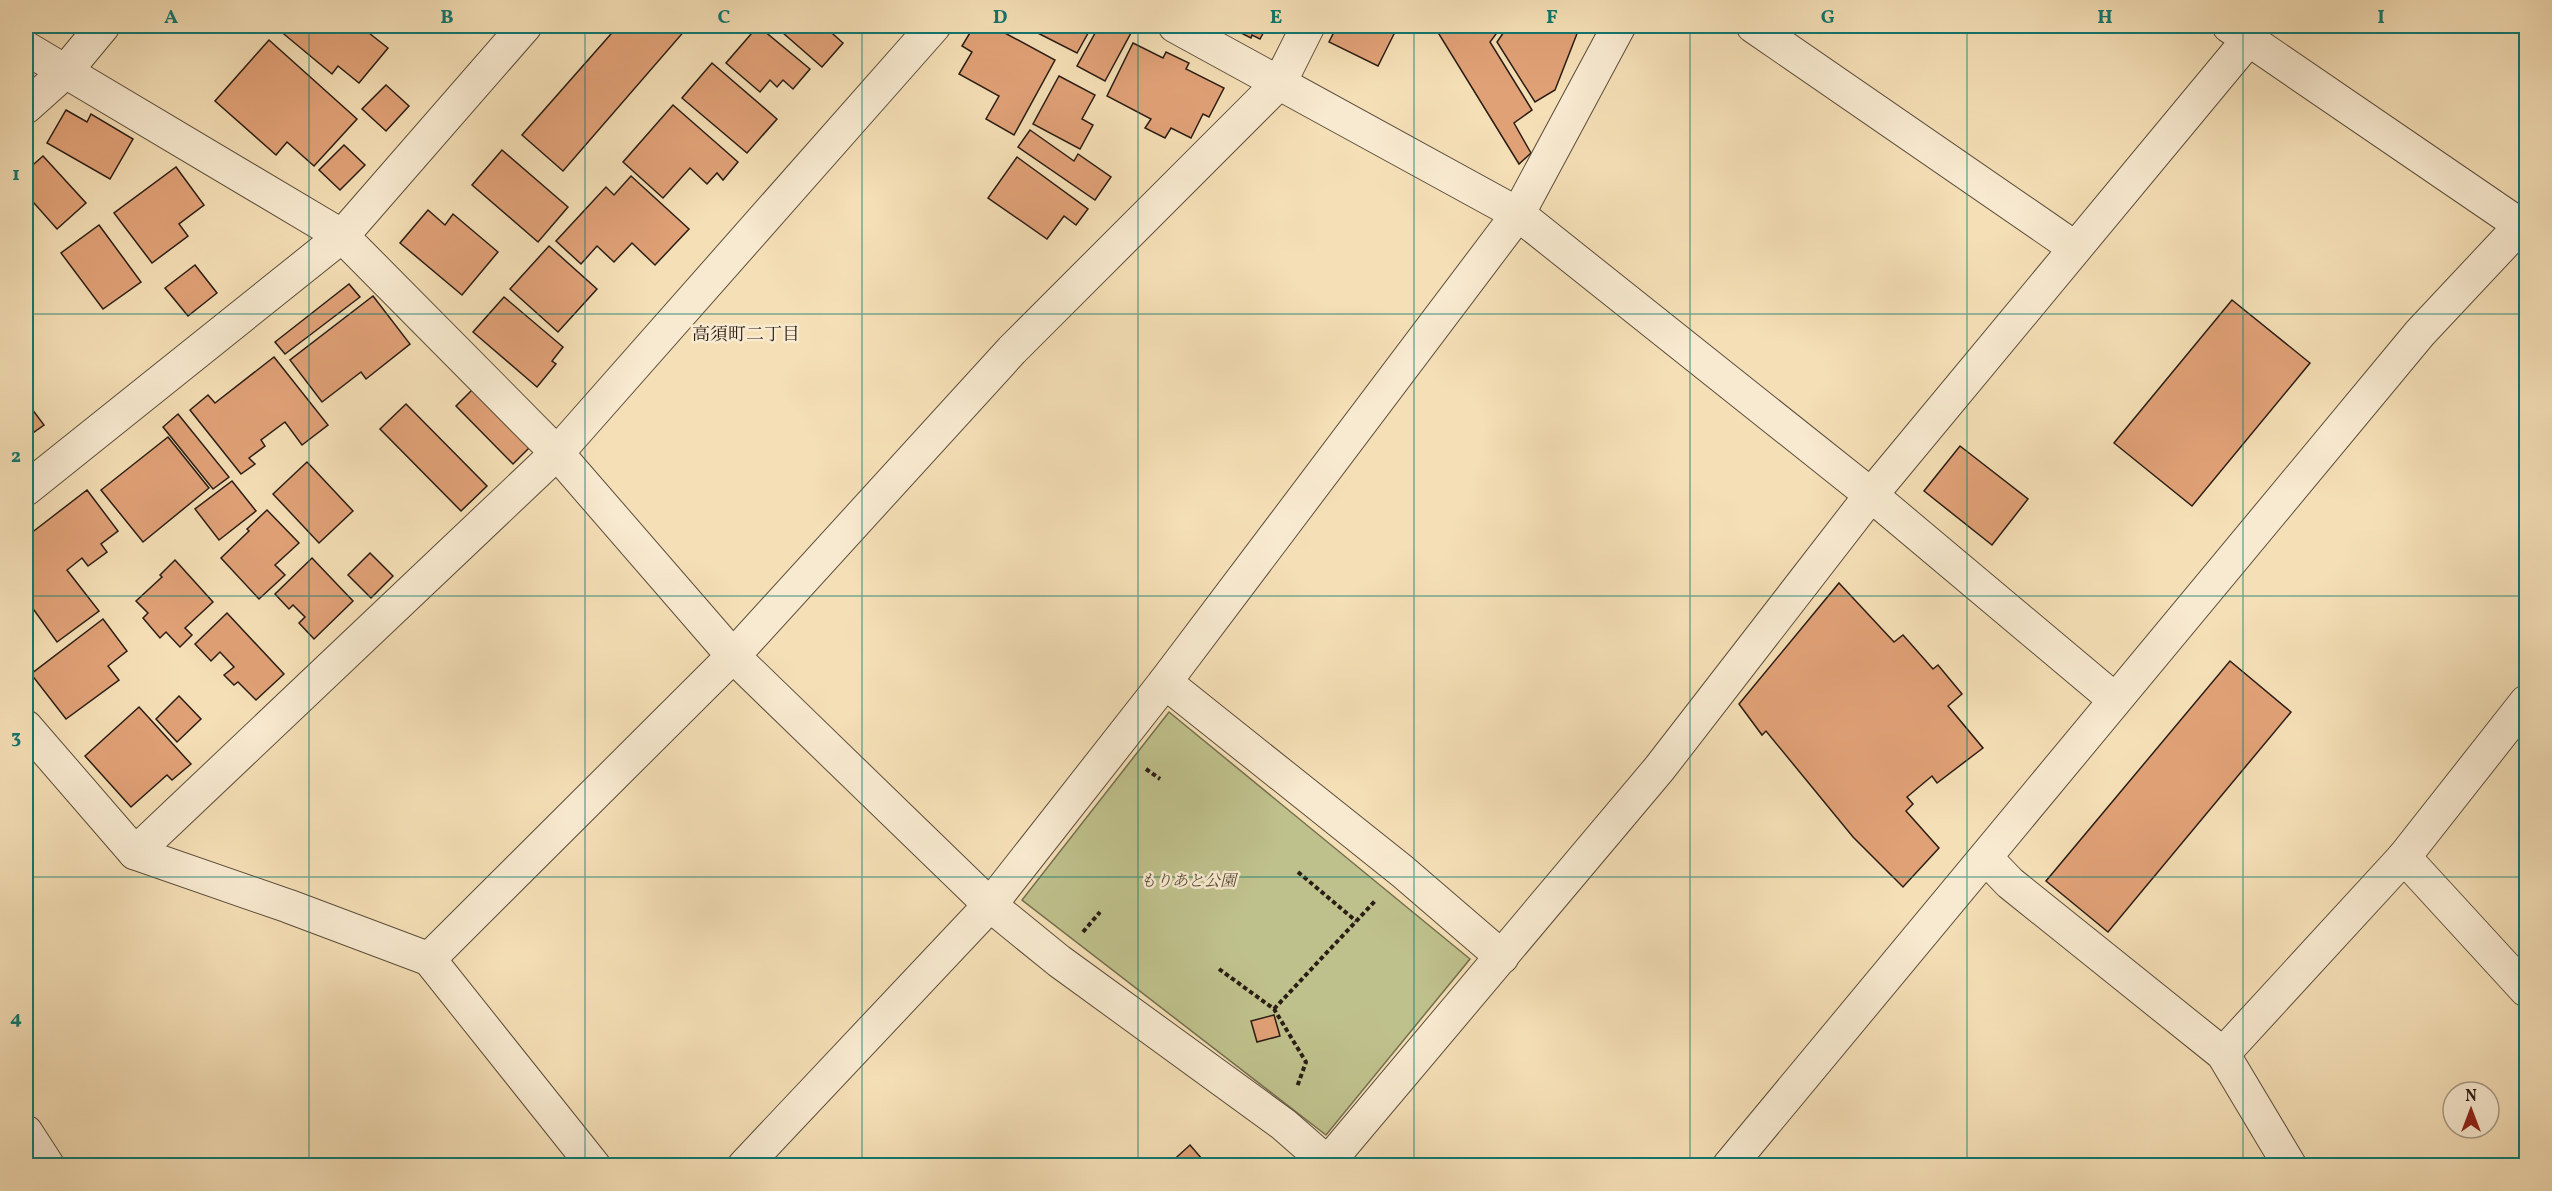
<svg xmlns="http://www.w3.org/2000/svg" width="2552" height="1191" font-family="Vollkorn,'Noto Serif JP',serif">
  <style>
    .green { fill: #bfc18c; stroke: #746f50; stroke-width: 1.5 }
    .building { fill: #e1a177; stroke: #2a1d14; stroke-width: 1.5 }
    .lines { fill: none; stroke-linecap: round; stroke-linejoin: round }
    .minor-casing { stroke: #5d4e3c; stroke-width: 35 }
    .tertiary-casing { stroke: #5d4e3c; stroke-width: 35 }
    .path { stroke: #2a1d14; stroke-width: 4; stroke-dasharray: 4.5 3; stroke-linecap: butt }
    .minor { stroke: #f8ead0; stroke-width: 33 }
    .tertiary { stroke: #f8ead0; stroke-width: 33 }
    .grid { fill: none; stroke: #0f766e; stroke-width: 1.5; stroke-opacity: 0.55 }
    .labels { text-anchor: middle; stroke-width: 5; stroke-linejoin: round; paint-order: stroke }
    .park-label { font-size: 16px; font-style: italic; fill: #574e38; stroke: #f8ead0 }
    .neighbourhood-label { font-size: 18px; fill: #2a1d14; stroke: #f8ead0 }
    .neatline { fill: none; stroke: #0f766e; stroke-width: 2 }
    .grid-label { font-size: 20px; text-anchor: middle; font-weight: bold; fill: #0f766e }
  </style>
  <rect width="100%" height="100%" fill="#f5dfb6"/>
  <filter id="stains"><feTurbulence type="fractalNoise" baseFrequency=".00333" numOctaves="4"/><feColorMatrix values="0 0 0 0 .2 0 0 0 0 .09 0 0 0 0 .02 0 0 0 .5 -.17"/></filter>
  <radialGradient id="worn" r=".72"><stop offset=".6" stop-color="#630" stop-opacity="0"/><stop offset="1" stop-color="#630" stop-opacity=".3"/></radialGradient>
  <path class="green" d="M1169,712L1470,959L1326,1135L1022,900Z"/>
  <g class="building">
    <path d="M282,26H360L388,48L359,83L338,66L332,74L279,30Z"/>
    <path d="M618,26H684L687,28L563,171L522,135Z"/>
    <path d="M758,26L810,69L793,89L783,80L777,87L770,80L760,92L726,63Z"/>
    <path d="M775,26H824L843,43L822,67Z"/>
    <path d="M974,26H992L1055,60L1014,135L986,119L999,96L959,74L972,52L962,46Z"/>
    <path d="M1024,26H1092L1077,53Z"/>
    <path d="M1099,26H1122L1132,31L1105,81L1077,66Z"/>
    <path d="M1227,26H1267L1260,39L1252,35L1251,38Z"/>
    <path d="M1337,26H1392L1397,28L1378,66L1329,42Z"/>
    <path d="M1434,26H1502L1490,42L1532,110L1514,123L1531,153L1519,164Z"/>
    <path d="M1508,26H1580L1555,90L1535,102L1497,42Z"/>
    <path d="M269,40L357,119L314,166L287,142L276,155L215,101Z"/>
    <path d="M1133,43L1163,58L1166,52L1189,63L1186,69L1224,88L1209,117L1203,114L1191,138L1171,128L1165,138L1145,128L1151,119L1107,96Z"/>
    <path d="M712,63L777,119L747,153L682,98Z"/>
    <path d="M1059,76L1095,95L1082,119L1093,125L1080,149L1033,124Z"/>
    <path d="M386,85L409,106L386,131L362,109Z"/>
    <path d="M673,105L738,162L723,180L717,173L707,184L690,168L663,198L623,162Z"/>
    <path d="M66,110L87,122L91,114L133,139L110,179L47,143Z"/>
    <path d="M1030,130L1074,161L1078,154L1111,177L1095,200L1018,147Z"/>
    <path d="M344,145L365,165L340,190L319,170Z"/>
    <path d="M502,150L568,207L538,242L472,185Z"/>
    <path d="M43,156L86,203L57,229L26,194V171Z"/>
    <path d="M1017,157L1088,209L1076,225L1064,216L1047,239L988,198Z"/>
    <path d="M176,167L204,205L179,224L188,236L152,263L114,213Z"/>
    <path d="M631,176L689,229L655,265L632,243L614,262L597,246L581,264L556,241L606,187L614,195Z"/>
    <path d="M428,210L445,225L453,214L498,252L462,295L400,243Z"/>
    <path d="M99,225L141,282L103,309L61,253Z"/>
    <path d="M549,246L597,289L558,332L510,289Z"/>
    <path d="M195,265L217,293L188,316L165,288Z"/>
    <path d="M349,284L360,297L285,354L275,342Z"/>
    <path d="M373,296L410,344L366,379L361,372L322,402L290,360Z"/>
    <path d="M504,297L563,347L552,361L556,364L537,387L473,332Z"/>
    <path d="M2232,300L2310,363L2192,506L2114,443Z"/>
    <path d="M274,357L328,425L302,445L285,422L261,440L265,446L249,458L255,464L241,474L190,410L208,395L215,403Z"/>
    <path d="M474,388L531,446L513,464L456,406Z"/>
    <path d="M26,401L44,425L30,435L26,429Z"/>
    <path d="M406,404L487,486L461,511L380,429Z"/>
    <path d="M178,414L229,477L213,489L163,427Z"/>
    <path d="M168,437L209,488L143,542L101,490Z"/>
    <path d="M1960,446L2028,499L1992,545L1924,491Z"/>
    <path d="M307,462L353,511L319,543L273,494Z"/>
    <path d="M232,481L256,511L219,540L195,509Z"/>
    <path d="M87,490L118,531L101,544L107,552L88,566L82,558L67,570L99,611L57,642L26,599V537Z"/>
    <path d="M267,510L299,543L275,565L285,575L259,599L221,558L249,531L247,529Z"/>
    <path d="M370,553L393,576L371,598L348,575Z"/>
    <path d="M312,558L353,601L314,639L299,623L305,617L293,605L289,609L275,594Z"/>
    <path d="M175,560L213,602L185,628L192,635L180,647L166,632L160,638L143,618L148,613L136,601L162,577L160,575Z"/>
    <path d="M1839,583L1894,642L1903,635L1933,669L1938,665L1962,694L1948,706L1983,748L1937,783L1932,776L1907,797L1913,804L1906,811L1939,848L1903,887L1853,837L1766,731L1762,735L1739,704Z"/>
    <path d="M227,613L284,674L256,700L238,682L234,685L224,675L234,667L220,652L211,661L195,644Z"/>
    <path d="M103,619L127,651L108,666L119,680L66,719L31,674Z"/>
    <path d="M2230,661L2291,712L2108,932L2046,881Z"/>
    <path d="M179,696L201,719L177,742L156,719Z"/>
    <path d="M139,707L191,764L172,780L167,775L131,807L85,756Z"/>
    <path d="M1274,1015L1280,1036L1257,1042L1251,1021Z"/>
    <path d="M1190,1145L1208,1166H1167Z"/>
  </g>
  <g class="lines">
    <g class="minor-casing">
      <g id="minor">
        <path d="M1175,26L1518,214L1871,495L2114,699"/>
        <path d="M1753,26L2075,248"/>
        <path d="M2229,26L2526,229"/>
        <path d="M26,48L342,236L557,453L733,656L990,905L1059,961L1283,1124L1331,1166"/>
        <path d="M26,107L64,73L103,26"/>
        <path d="M26,489L342,236L525,26"/>
        <path d="M1165,682L1402,871L1502,957"/>
        <path d="M26,727L135,853L288,906L429,959L594,1166"/>
        <path d="M135,853L557,453L934,26"/>
        <path d="M2404,857L2526,990"/>
        <path d="M1986,858L2010,883L2223,1054L2290,1166"/>
        <path d="M429,959L733,656L1012,350L1280,82L1308,26"/>
        <path d="M2223,1054L2404,857L2526,702"/>
        <path d="M26,1132L48,1166"/>
        <path d="M744,1166L990,905L1165,682L1518,214L1619,26"/>
        <path d="M1325,1166L1659,769L1871,495L2249,39"/>
      </g>
    </g>
    <g class="tertiary-casing">
      <path id="tertiary" d="M1729,1166L2420,333L2526,220"/>
    </g>
    <g class="path">
      <path d="M1146,769L1160,779"/>
      <path d="M1298,872L1356,921"/>
      <path d="M1083,932L1100,912"/>
      <path d="M1219,969L1274,1009L1306,1062L1297,1087"/>
      <path d="M1274,1009L1376,900"/>
    </g>
    <use href="#minor" class="minor"/>
    <use href="#tertiary" class="tertiary"/>
  </g>
  <path class="grid" d="M309,26V1166M585,26V1166M862,26V1166M1138,26V1166M1414,26V1166M1690,26V1166M1967,26V1166M2243,26V1166M26,314H2526M26,596H2526M26,877H2526"/>
  <g class="labels">
    <g class="park-label">
      <text x="1188" y="886">もりあと公園</text>
    </g>
    <g class="neighbourhood-label">
      <text x="746" y="340">高須町二丁目</text>
    </g>
  </g>
  <rect width="2552" height="1191" fill="none" stroke="#f5dfb6" stroke-width="66"/>
  <g transform="translate(2471 1110)"><circle r="28" fill="#f8ead0" stroke="#a69885" stroke-width="1.5"/>
  <path d="M0-4.5L10 22L0 15L-10 22Z" fill="#8f2418"/>
  <text y="-9" font-size="16" font-weight="bold" text-anchor="middle" fill="#2a1d14">N</text>
  </g>
  <rect x="33" y="33" width="2486" height="1125" class="neatline"/>
  <g class="grid-label">
    <text x="171" y="23">A</text>
    <text x="447" y="23">B</text>
    <text x="724" y="23">C</text>
    <text x="1000" y="23">D</text>
    <text x="1276" y="23">E</text>
    <text x="1552" y="23">F</text>
    <text x="1828" y="23">G</text>
    <text x="2105" y="23">H</text>
    <text x="2381" y="23">I</text>
    <text x="16" y="180">1</text>
    <text x="16" y="462">2</text>
    <text x="16" y="743">3</text>
    <text x="16" y="1024">4</text>
  </g>
  <rect width="100%" height="100%" filter="url(#stains)"/>
  <rect width="100%" height="100%" fill="url(#worn)"/>
</svg>
